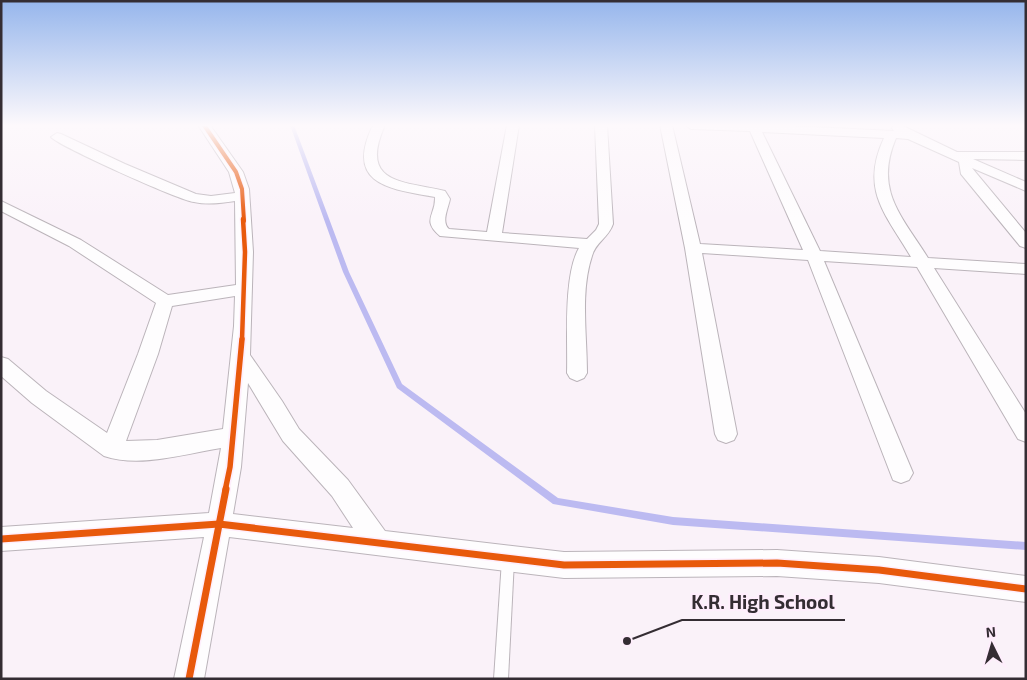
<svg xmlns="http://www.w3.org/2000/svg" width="1027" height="680" font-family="'Exo 2',sans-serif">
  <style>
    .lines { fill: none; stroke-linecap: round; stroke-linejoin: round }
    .stream { fill: #bcbaf1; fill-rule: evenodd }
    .service-casing { stroke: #bbb4ba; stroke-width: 2 }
    .minor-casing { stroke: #bbb4ba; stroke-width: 2 }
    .service { fill: #fefdfe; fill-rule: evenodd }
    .minor { fill: #fefdfe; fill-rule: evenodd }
    .cycleway-far3-casing { stroke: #feeefc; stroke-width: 6 }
    .cycleway-far2-casing { stroke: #feeefc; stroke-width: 7 }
    .cycleway-far1-casing { stroke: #feeefc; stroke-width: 9 }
    .cycleway-casing { stroke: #feeefc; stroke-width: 10 }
    .cycleway-far3 { stroke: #e8590c; stroke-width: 4 }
    .cycleway-far2 { stroke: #e8590c; stroke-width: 4.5 }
    .cycleway-far1 { stroke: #e8590c; stroke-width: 5.5 }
    .cycleway { stroke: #e8590c; stroke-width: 7 }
    .leader { fill: none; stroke: #342d33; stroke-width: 2 }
    .callout-dot { fill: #342d33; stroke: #feeefc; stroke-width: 2 }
    .callout-label { font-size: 19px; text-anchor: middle; font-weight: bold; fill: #342d33; stroke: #feeefc; stroke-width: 4.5; stroke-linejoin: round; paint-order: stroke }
  </style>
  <rect width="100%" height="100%" fill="#faf2f9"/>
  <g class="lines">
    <path class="stream" d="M290,125H294L349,272L402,384L558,498L673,517L1026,542V550L673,525L553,504L397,388L343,272Z"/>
    <g class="service-casing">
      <path id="service" d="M508,554L512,556L514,560L508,679H494L502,560L504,556Z"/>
    </g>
    <g class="minor-casing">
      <g id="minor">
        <path d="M198,125H210L243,172L249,189L253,252L250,355L282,401L299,429L348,480L385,531L564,552L777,550L879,557L1026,576V602L879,583L777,576L564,578L229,537L204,679H174L204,537L1,551V527L209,513L221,448C184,454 140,468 104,456L32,403L1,376V357L8,359L46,391L107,433L138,354L156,303L69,246L1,211V201L81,240L168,295L236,285L235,201C221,203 208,205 194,202C178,200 59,146 51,137L57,133L61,134L125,164L196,194L211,196L235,193L229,172ZM235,296L234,326L223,429L157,440L126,441L158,354L172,306ZM248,383L283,441L332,496L353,528L233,514L241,467Z"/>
        <path d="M373,125H385C358,185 404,181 445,191L450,199C448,209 441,222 449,229L487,232L507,125H519L502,233L587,239L596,230L599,224L595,125H607L613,224C609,237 595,243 592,256C580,292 587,335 587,373L584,378L577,381L570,378L567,373C568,340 563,276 579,248L440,236C421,220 436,215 435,197C390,189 344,185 373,125Z"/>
        <path d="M660,125H672L700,244L803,250L750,131L691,129L685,125H771L894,131L892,128L894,125H901L957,152H1026V160L973,159L1026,182V191L972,168L1026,233V248L1020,246L961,174L959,162L908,139L896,138C874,190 901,215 928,258L1026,264V274L934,268L1026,414V442L1018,439L917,267L824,261L913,473L909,480L901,483L893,480L808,260L702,253L737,434L734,440L726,443L718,440L715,434L685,248ZM762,132L884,138C860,190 885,213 911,257L820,251Z"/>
      </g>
    </g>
    <use href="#service" class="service"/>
    <use href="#minor" class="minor"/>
    <g class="cycleway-far3-casing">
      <path id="cycleway-far3" d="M204,125L236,172L242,189L244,221"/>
    </g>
    <g class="cycleway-far2-casing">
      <path id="cycleway-far2" d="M242,340L245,252L243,219"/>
    </g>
    <g class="cycleway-far1-casing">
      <path id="cycleway-far1" d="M225,491L230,467L242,339"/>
    </g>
    <g class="cycleway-casing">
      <g id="cycleway">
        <path d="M1,539L219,524L564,565L777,563L879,570L1026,589"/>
        <path d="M189,679L226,489"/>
      </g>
    </g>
    <use href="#cycleway-far3" class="cycleway-far3"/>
    <use href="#cycleway-far2" class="cycleway-far2"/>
    <use href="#cycleway-far1" class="cycleway-far1"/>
    <use href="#cycleway" class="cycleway"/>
  </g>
  <linearGradient id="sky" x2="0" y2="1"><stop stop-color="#96b6ec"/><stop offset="0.57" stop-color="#fdf9fc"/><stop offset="1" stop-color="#fdf9fc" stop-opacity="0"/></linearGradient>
  <rect width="1027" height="220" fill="url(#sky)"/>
  <path class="leader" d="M627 641L682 620H845"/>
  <circle class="callout-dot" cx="627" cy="641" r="5"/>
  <g class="callout-label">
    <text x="763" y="609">K.R. High School</text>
  </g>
  <rect width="1027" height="680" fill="none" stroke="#342d33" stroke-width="5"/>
  <g transform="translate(992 645) rotate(355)" stroke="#feeefc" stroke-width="4" paint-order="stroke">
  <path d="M0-4L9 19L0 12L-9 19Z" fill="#342d33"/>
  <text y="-8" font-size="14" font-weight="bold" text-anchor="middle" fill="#342d33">N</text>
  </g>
</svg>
